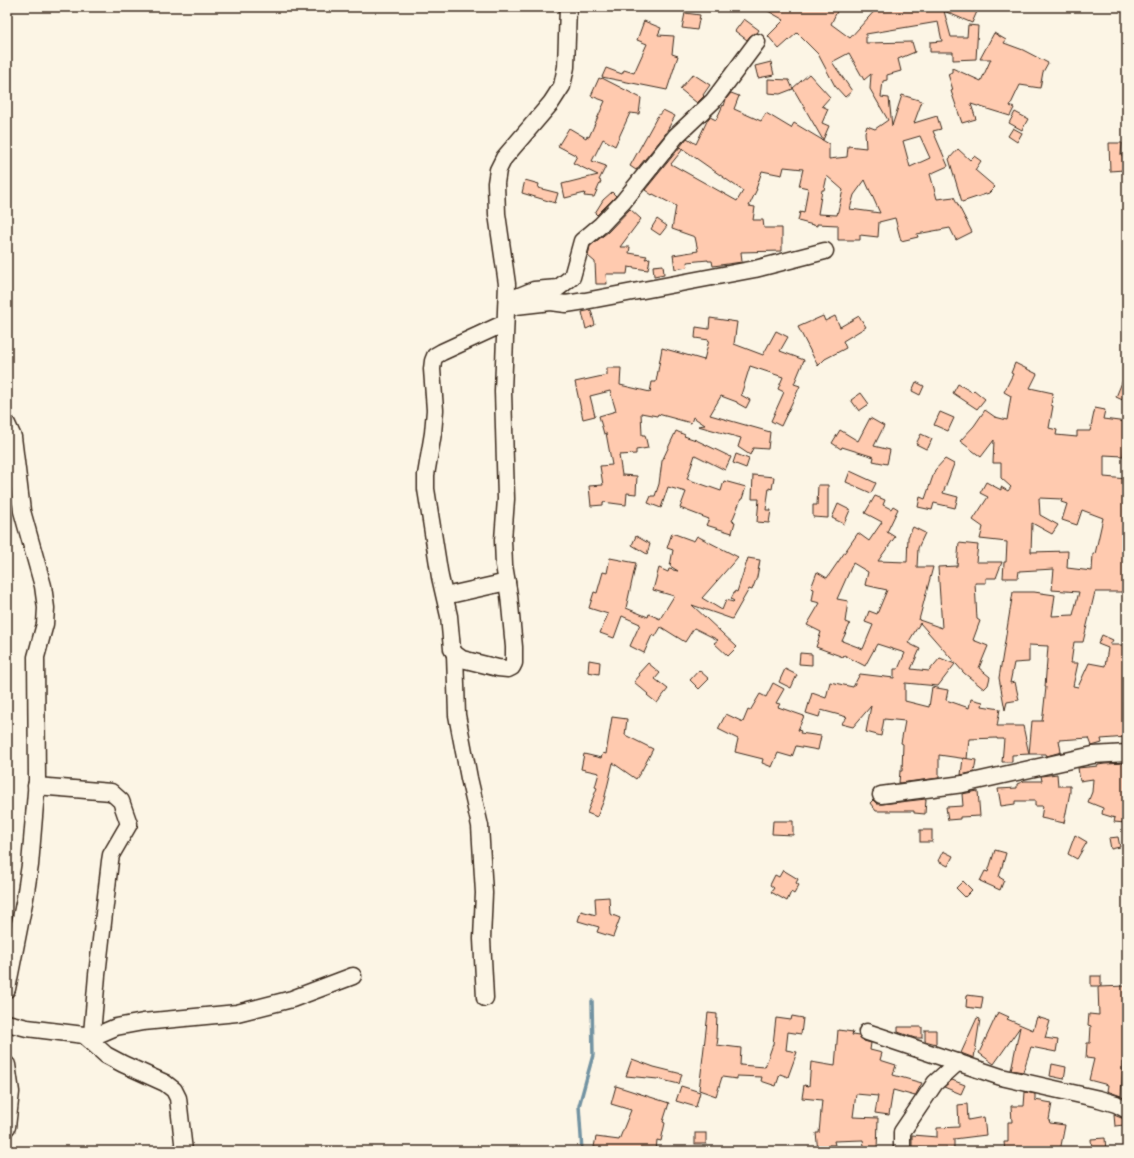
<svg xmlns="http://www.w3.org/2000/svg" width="1134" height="1158" font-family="Pangolin,sans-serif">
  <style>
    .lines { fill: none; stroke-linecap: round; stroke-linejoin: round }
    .stream { stroke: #7393a2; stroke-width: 3.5 }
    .building { fill: #ffcaaf; stroke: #3b2a1e; fill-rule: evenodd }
    .minor-casing { stroke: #3b2a1e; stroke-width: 19 }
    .minor { stroke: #fcf5e5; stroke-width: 16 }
  </style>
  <rect width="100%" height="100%" fill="#fcf5e5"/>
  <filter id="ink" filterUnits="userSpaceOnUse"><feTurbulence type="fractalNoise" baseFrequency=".025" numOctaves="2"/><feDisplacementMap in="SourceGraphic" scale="8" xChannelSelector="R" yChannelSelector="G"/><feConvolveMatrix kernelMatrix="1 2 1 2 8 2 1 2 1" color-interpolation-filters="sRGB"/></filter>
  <g filter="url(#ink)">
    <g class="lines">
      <path class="stream" d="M582,1151L579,1106L593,1055L592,1001"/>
    </g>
    <g class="building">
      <path d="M761,7H839L831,24L850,38L878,7H979L972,23L944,11L951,37H967L968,25L978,26L976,59L953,60V52H930V42L942,41L938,22L866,34V43L912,42L915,52L898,59L901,71L887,75V80L883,81L881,97L889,98L892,126L902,95L922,101L914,123L937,116L941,129L933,131L948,166L930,174L937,199L954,197L972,232L956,240L950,228L917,234L918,237L901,241L895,218L879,222L878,237L860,235V240H838V225L817,224V226L798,221L800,212L804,213L808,188L799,186L803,169L784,167L782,175L762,171L756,189H757L749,206L755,207L753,220H763L764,228H782V251L741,252L742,262L713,266L712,261H708V260L687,262L688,267L675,269L673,255L698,251L695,237L672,229L676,206L653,194L652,195L645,190L680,147L683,149L671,164L737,201L743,191L680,147L687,138L696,144L708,119L710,117L716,120L723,105L724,106L726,99L731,93L739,96L734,109L761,121L766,113L791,128L794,123L829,144V159L847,157L848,146L866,148L865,132L867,126L875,129L888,120L870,89L871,74L864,80L849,53L832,62L852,91L845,97L835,86L818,54L797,33L779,49L768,36L784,20ZM920,136L930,158L910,167L903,141ZM827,176L843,190L837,215L818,214L822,190H824ZM865,180L880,213L850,209L854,195Z"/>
      <path d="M685,13L700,15L697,30L682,28Z"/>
      <path d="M744,19L759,30L757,33L750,36L747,40L735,31Z"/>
      <path d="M644,21L661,28L658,35L674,36L672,54L678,56L667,90L602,77L606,68L622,74L624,70L634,73L647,44L637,40Z"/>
      <path d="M994,33L1006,40L1004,43L1023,50L1048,63L1043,72L1040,88L1020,85L1010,106L1014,108L1010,116L971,104L976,119L962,123L951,91L953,90L948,74L952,72V68L981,81L991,59H980Z"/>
      <path d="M771,62L774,75L758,78L755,66Z"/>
      <path d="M693,74L710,85L703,95L704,96L697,103L680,89Z"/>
      <path d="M809,74L830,97L822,106L828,109L822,123L829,126L823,140L793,88Z"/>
      <path d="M599,78L601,79L602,78L641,98L639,114L630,113L615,146L603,139L592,161L606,166L599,180L601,181L594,197L584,196L585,193L565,198L562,184L598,175L573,163L577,156L558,146L569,128L586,138L587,136L589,137L605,101L591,96Z"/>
      <path d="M768,79L789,80L793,89L780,94L768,93Z"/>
      <path d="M663,110L675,116L664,136L636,170L630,166L657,117Z"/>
      <path d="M1015,112L1028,119L1022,130L1009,123Z"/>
      <path d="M1013,128L1022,133L1017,142L1008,136Z"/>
      <path d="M1109,143H1122L1121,155H1123L1124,170L1110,171Z"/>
      <path d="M958,149L970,160L974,156L981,161L975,170L995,187L989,193L962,202L949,159Z"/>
      <path d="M525,180L539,184L538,188L558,193L555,203L522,193Z"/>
      <path d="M612,192L616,196L597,215L595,213L603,200Z"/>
      <path d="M630,209L641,219L620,247H630L629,253L647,256L645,259L650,258L648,270L628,267L627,274H606L607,284H596L595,262L588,256L590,246L608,232Z"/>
      <path d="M657,219L667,226L660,235L651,229Z"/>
      <path d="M663,265L664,274L654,276L653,266Z"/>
      <path d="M591,310L595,325L586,329L582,312Z"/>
      <path d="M823,316L825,321L835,316L840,327L859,316L866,327L843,341L846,348L825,359L818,366L798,327Z"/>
      <path d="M710,318L737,322L734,344L763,355L776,331L788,337L780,351L804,360L794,384L800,386L781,426L771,421L784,392L778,389L783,377L750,366L741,395L750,400L746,408L737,403V402L721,396L710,415L770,432L768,449L753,448L750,455L738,447L741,438L698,426L705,425L693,417L691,423L658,414L657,416L641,413L642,435H645L648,448L636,450V454L619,455L622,475L637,476L636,494L627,493L626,505L603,502V505L591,506L589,486L603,485L600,466L612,465L606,433L604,434L599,416L616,411L610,391L590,396L595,416L583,419L575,382L607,375V368H621L620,385L650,392L652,382H656L662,348L704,360L709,340L695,338L696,327L709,329Z"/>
      <path d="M1015,363L1037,374L1030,388L1053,393L1051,405L1053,406L1049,428L1057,430L1056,435L1077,437V431H1090L1095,408L1105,410L1103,419L1127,422L1123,456L1104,455V477L1127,479V535L1124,556H1127V592H1095L1083,642H1074L1071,663H1078L1073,686L1078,687L1089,663L1105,666L1108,648L1098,644L1102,635L1113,640L1110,645H1127V737L1101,739L1102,743L1092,746L1089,738L1059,740L1061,752L1047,756L1046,754H1029L1032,721H1042L1043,715L1046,687H1045L1048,646L1029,645V662L1014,663L1010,683L1015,682L1019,700L1007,702L1005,710L999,678L1013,592H1034L1055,595L1052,616L1073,615L1079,592L1052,590L1054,569L1019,571L1018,578H1003L1004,562H1006L1007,542L980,539L983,527L973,520L988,497L980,493L986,482L1001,490V487L1008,491L1011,487L1001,478V463H993L994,440L981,457L960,441L974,426L985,410L995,417L1007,420L1011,396L1004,392L1013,374L1011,373ZM1039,498L1062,499L1061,502L1067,504L1062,520L1077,525L1082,510L1103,518L1095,554H1093L1092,571L1067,568L1068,551L1031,552L1032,523L1052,534L1058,525L1040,515Z"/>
      <path d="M1127,370V402L1116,397Z"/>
      <path d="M916,382L924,386L920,395L912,391Z"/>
      <path d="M958,384L972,392L974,390L985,399L977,409L953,393Z"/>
      <path d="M861,393L869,404L859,411L851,400Z"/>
      <path d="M940,412L954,418L948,431L934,425Z"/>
      <path d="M870,418L884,426L874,446L890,450L887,464L873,461L874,457L842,447L841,449L832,443L840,430L858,441Z"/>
      <path d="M676,431L685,435L684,436L696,440L731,457L725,470L695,455L687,479L721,491L724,481L746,487L742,499H741L732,521L735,522L732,533L706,525L709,519L680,508L686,492L668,487L661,508L648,503L651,496H655L659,484L662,461Z"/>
      <path d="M921,434L932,439L928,448L926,449L916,444Z"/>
      <path d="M736,454L749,459L746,468L733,463Z"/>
      <path d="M945,459L954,464L943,493L958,497L955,508L934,503L932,510L918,507L920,497L925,499L935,470Z"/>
      <path d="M850,471L876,483L871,493L846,482Z"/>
      <path d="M753,475L774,477L772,489L769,488L766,510H771L769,523L757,522L759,499H752Z"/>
      <path d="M818,485H828V518L813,517V505H817Z"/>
      <path d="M875,496L885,500L883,505L891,509L893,506L898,509L887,532L895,537L878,561L907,562L908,537L913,527L925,533L918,548L917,567H933L919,620L942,628L938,567L957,566L959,543L978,545L976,562H1002L996,578H986V583H975L977,619L980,621L973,640L988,646L979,668L990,677L988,685L984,689L964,673L920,623L908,643L920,649L911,669L929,671L940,658L955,664L938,686L905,683V701L929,707L932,687L948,690L946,700L969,708L971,699L983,702L982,706L1000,709L997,726H1023L1029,754L1012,755V762H1002L1004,739H997V738L969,739L967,759L939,755V778L899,783L900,771H902L903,744L901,743L905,721L884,719L881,736L866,732L871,706L853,727L841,724L847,717L821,710L819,717L806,713L812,693L826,698L830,682L853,687L860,674L894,678V669H898L905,653L877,644L865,666L844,655L843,657L816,647L821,632L807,625L820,603L812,601L814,589L811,588L817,572L827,578L858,533L869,541L882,522L865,513ZM853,563L868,572L865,585L887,590L877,614L869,611L865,622L873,625L863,649L842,641L850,624L845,622L848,601L837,599Z"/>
      <path d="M838,504L850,510L844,524L832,518Z"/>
      <path d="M672,533L694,541L697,536L738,557L702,598L722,610L726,600L733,602L734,601L731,599L735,591L737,592L748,558L760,560L757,577L752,590L749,589L732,619L692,605L737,647L728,656L714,643L718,640L694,628L685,642L661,627L655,637L652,635L644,653L630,646L640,624L622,616L614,638L600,633L608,614L589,608L594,592L597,593L603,572L607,573L610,558L636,563L626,608L648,617L649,614L660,619L674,596L653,590L659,568L668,572L669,569L678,571L670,566L673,550L667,548Z"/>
      <path d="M636,536L650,544L647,554L632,545Z"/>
      <path d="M800,653L812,654V665L799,664Z"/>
      <path d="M589,660L600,662L599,674L588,672Z"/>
      <path d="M648,663L660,673L655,679L668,689L657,703L647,695L648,694L634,682L640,675L638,674Z"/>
      <path d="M785,669L797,675L791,688L779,682Z"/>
      <path d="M699,670L709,679L699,689L690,680Z"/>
      <path d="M773,683L784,689L776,703L780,704L778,707L804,716L798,730L801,731L800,733L821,736L818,750L796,746L792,757L778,753L772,767L762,763L763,759L735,752L738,739L718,729L726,714L743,722L748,710L750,711L760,694L766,697Z"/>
      <path d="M612,717L627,719L625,735L653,749L642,770L636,779L613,763L604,800L597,817L587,813L597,788L595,787L599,773L581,769L584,754L601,758L603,753L606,754Z"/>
      <path d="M963,758L976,760L974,772L961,775Z"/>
      <path d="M1127,763V804L1125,823L1114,822L1115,818L1102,814L1103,808L1088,802L1092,792L1093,779L1080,781L1078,768L1098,766V765L1105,764Z"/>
      <path d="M1057,774L1058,786H1070V792L1064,823L1041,818L1043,806H1035V801H1015V804L1001,806L998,789L1017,788V784L1024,781H1042L1041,776Z"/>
      <path d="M978,791L980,816L960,817V819L948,820L946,807L963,806L962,794Z"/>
      <path d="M926,799L925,814L914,813V811H876L870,803L873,800L877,804H882Z"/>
      <path d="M773,821H793V835L772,834Z"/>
      <rect x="920" y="830" width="12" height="12"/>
      <path d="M1075,835L1087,842L1077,859L1068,854Z"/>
      <path d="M1118,837L1120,847L1111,849L1109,838Z"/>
      <path d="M995,850L1006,853L999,877L1004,880L1000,890L980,881L985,871L988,872Z"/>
      <path d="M943,851L953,856L948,866L938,861Z"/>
      <path d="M783,870L798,879L796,883L799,885L794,894L791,892L787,901L771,892L774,888L770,885L775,875L779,877Z"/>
      <path d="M963,881L972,890L965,897L956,888Z"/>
      <path d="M609,897L610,914L620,918L613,937L597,932L599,927L578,921L581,911L596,915L595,898Z"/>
      <rect x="1091" y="976" width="10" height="10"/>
      <path d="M1127,986V1062H1123L1121,1096L1107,1091L1108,1085L1089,1080L1094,1059L1086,1058L1087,1043H1090L1091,1026L1088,1025L1089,1014L1099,1015L1098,987Z"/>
      <path d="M967,995L983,997L981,1009L966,1007Z"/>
      <path d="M998,1012L1009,1017L1007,1019L1033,1030L1037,1017L1050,1021L1045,1038L1058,1040L1056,1052L1031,1047L1023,1072L1011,1070L1020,1027L994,1064L979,1053Z"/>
      <path d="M708,1013L717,1014L716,1038H718L717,1045L741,1048L740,1065L765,1067L773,1044L776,1018L791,1020L792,1016L803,1018L801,1034L788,1032L786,1050L797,1052L788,1077L780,1074L776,1086L761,1081L762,1077L737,1076V1079L722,1077L716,1096L699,1090Z"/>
      <path d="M977,1018L980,1019L974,1058L961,1053Z"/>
      <path d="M898,1027H922V1038H915L898,1032Z"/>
      <path d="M838,1030L853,1032L852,1035L859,1036L864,1041L871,1043L870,1050L882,1053L880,1060L896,1065L893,1075L922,1083L915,1096L893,1090L889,1115L875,1113L878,1096L856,1094L853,1117L878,1118L877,1151H865L863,1140L834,1141L835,1145H829L830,1151H818L816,1133H819L822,1100L802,1098L804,1085L809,1086L811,1062L835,1066Z"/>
      <path d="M925,1030H936V1044L925,1041Z"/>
      <path d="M632,1059L654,1067L682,1074L679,1084L658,1079L626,1076Z"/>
      <path d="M1052,1064L1066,1067L1064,1079L1050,1076Z"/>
      <path d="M952,1080L965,1085L961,1094L944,1087Z"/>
      <path d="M616,1086L669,1103L663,1122L665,1123L661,1141L657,1140L656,1151H606V1150L594,1147L596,1137L619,1140L631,1110L611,1104Z"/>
      <path d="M681,1086L700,1092L696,1107L676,1101Z"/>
      <path d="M1025,1092L1035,1094V1100L1052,1103L1049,1120L1050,1123L1065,1125L1060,1151H1005L1004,1142H1008V1122H1012L1011,1106H1024Z"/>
      <path d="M967,1104L968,1120L984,1117L986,1135L954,1139V1148L933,1149L912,1147V1135L937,1137V1128L959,1127L958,1105Z"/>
      <path d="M1114,1115L1124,1119V1125L1115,1126Z"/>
      <rect x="695" y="1133" width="11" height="11"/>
      <path d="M1105,1138L1106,1151H1092L1091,1139Z"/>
    </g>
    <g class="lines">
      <g class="minor-casing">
        <g id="minor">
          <path d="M507,301L534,290L558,288L572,277L582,241L601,225L623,202L676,136L713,101L757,42"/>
          <path d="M507,307L551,302L566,304L585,301L755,269L825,251"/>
          <path d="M505,323L442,352L435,356L433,361L432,369L435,410L433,433L426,475V489L440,577L449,616L452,649L455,654L462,659L498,668L508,669L512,667L514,663V647L509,595L504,565L503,540L506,499L503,391L507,284L497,214L496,183L498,170L504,158L551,103L562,86L566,67L568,7"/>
          <path d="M7,424L13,437L22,511L43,586L46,608L45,624L36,657L37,780L30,865L25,898L7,989"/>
          <path d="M445,596L507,582"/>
          <path d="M455,654L457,715L469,778L480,826L484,893L482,939L485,998"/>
          <path d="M36,786L111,792L121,801L129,824L111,855L110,861L97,975L92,1034"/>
          <path d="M881,795L963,784L1093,755L1127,753"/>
          <path d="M7,1023L27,1028L84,1035L102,1033L116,1027L143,1022L237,1013L292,999L353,976"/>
          <path d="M867,1032L1001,1077L1099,1099L1116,1104L1127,1110"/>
          <path d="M84,1035L106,1055L123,1064L165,1083L174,1090L178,1098L184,1151"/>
          <path d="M7,1065L11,1092L7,1127"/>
          <path d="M902,1151V1132L935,1083L958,1062"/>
        </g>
      </g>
      <use href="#minor" class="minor"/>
    </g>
  </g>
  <rect width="1134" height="1158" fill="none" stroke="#fcf5e5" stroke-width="24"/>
  <rect x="12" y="12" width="1110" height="1134" fill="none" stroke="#3b2a1e" stroke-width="1.5" filter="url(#ink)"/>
</svg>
